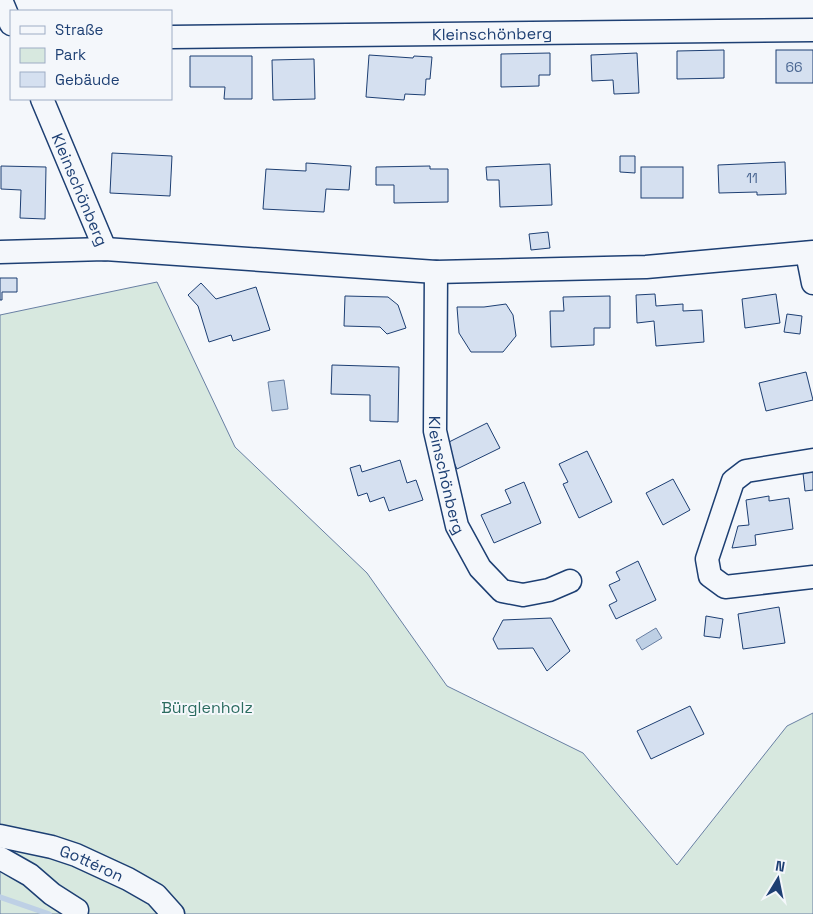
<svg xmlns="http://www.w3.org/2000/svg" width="813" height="914" font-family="'Space Grotesk',sans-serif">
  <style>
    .green { fill: #d7e8df; stroke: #687fa3 }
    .water { fill: #bed0e5; stroke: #687fa3 }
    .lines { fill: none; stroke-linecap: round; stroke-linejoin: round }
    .stream { stroke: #bed0e5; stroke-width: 5.5 }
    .building { fill: #d5e0f0; stroke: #1d3f73 }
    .minor-casing { stroke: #1d3f73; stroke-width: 25 }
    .minor { stroke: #f4f7fb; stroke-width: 22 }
    .labels { text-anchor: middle; stroke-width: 4; stroke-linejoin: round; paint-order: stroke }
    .number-label { font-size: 14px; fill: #4b6792 }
    .street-label { font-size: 16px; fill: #1d3f73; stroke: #f4f7fb }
    .park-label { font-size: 16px; fill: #2c6c60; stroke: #f4f7fb }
  </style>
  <rect width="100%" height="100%" fill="#f4f7fb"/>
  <path class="green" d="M157,282L235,447L367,573L447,686L583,753L677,865L787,726L813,713V914H0V315Z"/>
  <g class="water">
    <path d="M284,380L288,409L272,411L268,382Z"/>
    <path d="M656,628L662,638L642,650L636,640Z"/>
  </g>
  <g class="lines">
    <path class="stream" d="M0,897L49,914"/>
  </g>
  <g class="building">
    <path d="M724,50V78L677,79V51Z"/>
    <rect x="776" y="50" width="37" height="33"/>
    <path d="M550,53V75H539V86L501,87V54Z"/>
    <path d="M637,53L639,93L614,94L613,80L592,81L591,55Z"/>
    <path d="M369,55L413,58L414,56L432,57L430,79H426L425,95L405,94L404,100L366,97Z"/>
    <path d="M190,56H252V99H224L225,87H190Z"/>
    <path d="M314,59L315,99L273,100L272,60Z"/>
    <path d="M112,153L172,156L170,196L110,193Z"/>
    <path d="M620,156H635V173L620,172Z"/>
    <path d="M785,162L786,194L757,195V192L719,193L718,165Z"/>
    <path d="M306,163L351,166L349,190L326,189L324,212L263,209L266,169L306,171Z"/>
    <path d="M550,164L552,205L500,207L499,180H487L486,167Z"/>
    <path d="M1,166L46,167L45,219L20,218L21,190L1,189Z"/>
    <path d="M430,166V169H448V202L394,203V185H376V167Z"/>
    <rect x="641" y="167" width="42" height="31"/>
    <path d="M548,232L550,248L531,250L529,234Z"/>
    <path d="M0,278H17V292H2V300H0Z"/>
    <path d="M201,283L216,299L256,287L270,330L233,341L231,335L209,342L198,306L188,295Z"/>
    <path d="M655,294L656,306L683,304V311L702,310L704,342L656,346L654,321L637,323L636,295Z"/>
    <path d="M776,294L780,323L745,328L742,299Z"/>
    <path d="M345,296L388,297L398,305L406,328L387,334L380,327L344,326Z"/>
    <path d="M610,296V328H594V345L551,347L550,311H564L563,297Z"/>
    <path d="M506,304L513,315L516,336L503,352H471L459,333L457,307H484Z"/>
    <path d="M787,314L802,316L800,334L784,332Z"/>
    <path d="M332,365L399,367L398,422L370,421V395L331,394Z"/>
    <path d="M806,372L813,400L766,411L759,383Z"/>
    <path d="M487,423L500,448L457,469L445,444Z"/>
    <path d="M587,451L612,502L579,518L563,484L568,482L559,464Z"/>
    <path d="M400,460L407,483L416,480L423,500L389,511L384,497L370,502L367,493L358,496L350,468L360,465L362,472Z"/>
    <path d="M813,472V490L805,491L803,473Z"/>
    <path d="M673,479L690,510L663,525L646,493Z"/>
    <path d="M524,482L541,523L494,543L481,515L511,503L505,490Z"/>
    <path d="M769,496V501L789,498L793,529L755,535L756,545L732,548L738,526L749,525L746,500Z"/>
    <path d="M638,561L656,600L616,619L609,605L617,601L609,585L620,580L616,572Z"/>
    <path d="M779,607L785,643L743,649L738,614Z"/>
    <path d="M706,616L723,619L720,638L704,636Z"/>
    <path d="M551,618L570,651L547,671L533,648L498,649L493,639L503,620Z"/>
    <path d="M690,706L704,734L651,759L637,731Z"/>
  </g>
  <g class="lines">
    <g class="minor-casing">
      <g id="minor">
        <path d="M1,0L11,24"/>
        <path id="s1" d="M171,37L813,30"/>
        <path id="s2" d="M42,99L105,249"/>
        <path d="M0,252L105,249L436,272L646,267L813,252"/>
        <path d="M807,253L813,283"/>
        <path id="s3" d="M436,272L435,431L457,526L480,568L502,591L523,595L549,590L570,581"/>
        <path d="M813,460L746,471L733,481L707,559L710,576L725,587L813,577"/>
        <path id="s4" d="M0,836L52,847L76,855L128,879L156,895L173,914"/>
        <path d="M0,858L30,875L52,894L77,910"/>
      </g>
    </g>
    <use href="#minor" class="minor"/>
  </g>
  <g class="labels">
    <g class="number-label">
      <text x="794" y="72">66</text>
      <text x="752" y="183">11</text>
    </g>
    <g class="street-label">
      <text dy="6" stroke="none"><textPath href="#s1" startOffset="321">Kleinschönberg</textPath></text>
      <text dy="6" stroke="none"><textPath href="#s2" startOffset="98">Kleinschönberg</textPath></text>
      <text dy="6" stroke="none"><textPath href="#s3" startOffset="204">Kleinschönberg</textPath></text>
      <text dy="6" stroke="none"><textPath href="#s4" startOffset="96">Gottéron</textPath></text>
    </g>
    <g class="park-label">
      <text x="207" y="713">Bürglenholz</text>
    </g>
  </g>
  <rect x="10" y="10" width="162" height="90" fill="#f4f7fb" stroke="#9eadc5"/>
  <rect x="20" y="26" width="25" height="8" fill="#f4f7fb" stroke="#9eadc5"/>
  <text x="55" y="35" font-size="15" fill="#1d3f73">Straße</text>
  <rect x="20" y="48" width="25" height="15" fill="#d7e8df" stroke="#9eadc5"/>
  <text x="55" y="60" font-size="15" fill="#1d3f73">Park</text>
  <rect x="20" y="72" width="25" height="15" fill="#d5e0f0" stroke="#9eadc5"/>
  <text x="55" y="85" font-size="15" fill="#1d3f73">Gebäude</text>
  <g transform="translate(778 879) rotate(10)" stroke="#f4f7fb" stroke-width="4" paint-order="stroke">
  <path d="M0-4L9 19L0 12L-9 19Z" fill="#1d3f73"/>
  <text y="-8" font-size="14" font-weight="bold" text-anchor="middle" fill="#1d3f73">N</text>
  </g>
</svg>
